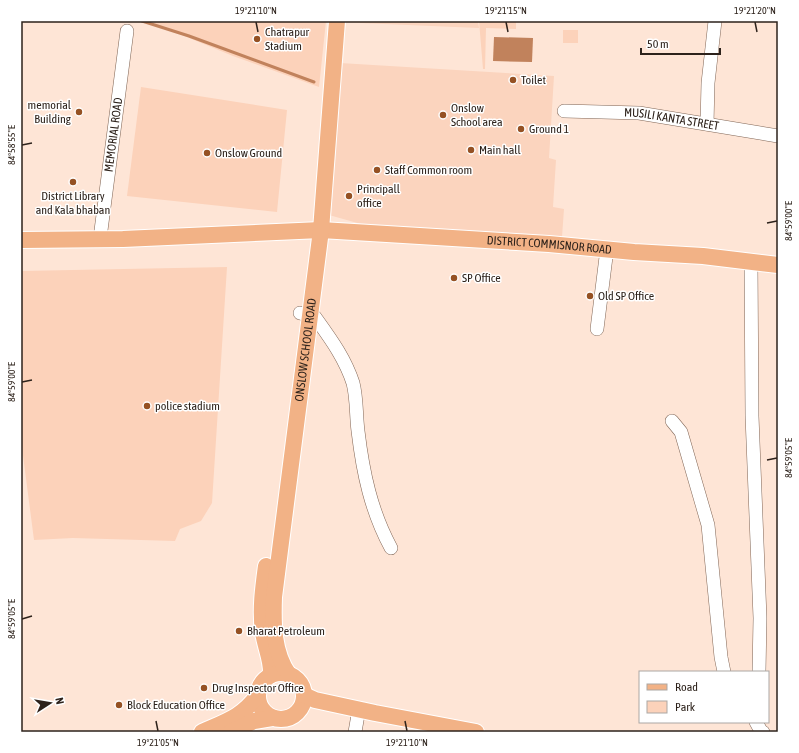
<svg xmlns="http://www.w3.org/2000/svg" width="799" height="753" font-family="'Asap Condensed',sans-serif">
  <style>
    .built { fill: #fbd4be }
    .green { fill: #fcd2ba }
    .water { fill: #c1825c }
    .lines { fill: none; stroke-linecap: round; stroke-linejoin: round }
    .stream { stroke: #c1825c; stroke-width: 3 }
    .minor-casing { stroke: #816656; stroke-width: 14 }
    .major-casing { stroke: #fff; stroke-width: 18 }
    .minor { stroke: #fff; stroke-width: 13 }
    .major { stroke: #f2b286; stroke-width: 16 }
    .ticks { fill: none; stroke: #2d221b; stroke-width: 1.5 }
    .poi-dot { fill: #955123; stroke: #fff; stroke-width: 1.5 }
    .labels { text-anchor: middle; stroke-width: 3; stroke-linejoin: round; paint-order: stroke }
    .poi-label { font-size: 12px; fill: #2d221b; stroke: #fff; text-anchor: start }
    .street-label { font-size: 12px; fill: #2d221b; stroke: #fff }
    .neatline { fill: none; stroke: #2d221b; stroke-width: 1.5 }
    .ticks-label { font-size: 10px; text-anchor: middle; fill: #2d221b }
  </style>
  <rect width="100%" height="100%" fill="#fee5d6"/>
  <g class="built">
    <path d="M360,21H478L479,28L360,23Z"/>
    <path d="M340,63L554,76L549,158L556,160L553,207L564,209L562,237L368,226L329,215Z"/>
  </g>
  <g class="green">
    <path d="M148,21H326L319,87L233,56Z"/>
    <path d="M479,21H516V29L486,28L485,69H483Z"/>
    <rect x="563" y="30" width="15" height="13"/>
    <path d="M141,87L287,110L277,212L127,196Z"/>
    <path d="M227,267L212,503L201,521L180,529L175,541L73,538L34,540L21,440V271Z"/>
  </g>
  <path class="water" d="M494,37L533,38L532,62L493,61Z"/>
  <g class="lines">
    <path class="stream" d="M142,21L189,36L314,82"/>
    <g class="minor-casing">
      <g id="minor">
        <path id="s1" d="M564,111L639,113L778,136"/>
        <path d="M707,124L708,83L715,21"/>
        <path id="s2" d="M100,238L127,31"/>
        <path d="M751,262L752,416L760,618L759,672"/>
        <path d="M300,313L315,317C330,338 345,358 353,383C357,398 356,416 358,431C363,473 371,511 391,548"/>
        <path d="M597,329L607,249"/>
        <path d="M672,421L681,432L708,525L721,657L724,672"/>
        <path d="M756,722L761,731L763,732"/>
        <path d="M355,732L359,709"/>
      </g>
    </g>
    <g class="major-casing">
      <g id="major">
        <path id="s3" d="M21,240L123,239L321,230L549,244L634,252L703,256L778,265"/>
        <path d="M266,566C263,588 260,610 263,632C265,647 272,660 271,675"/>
        <circle cx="281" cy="696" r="23"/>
        <path id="s4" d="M289,675C273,652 273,624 274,597L321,230L337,21"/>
        <path d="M304,695L315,700L375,713L476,732"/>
        <path d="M202,732C227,721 242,717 258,695"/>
        <path d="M231,732L254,721L272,718"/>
      </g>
    </g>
    <use href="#minor" class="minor"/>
    <use href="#major" class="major"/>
  </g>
  <path class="ticks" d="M256,22L258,32M506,22L508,32M755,22L757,32M22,145L32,143M767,223L777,221M22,382L32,380M767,460L777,458M22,619L32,616M156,721L158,731M405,721L407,731"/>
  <g class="poi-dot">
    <circle cx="257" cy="39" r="4"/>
    <circle cx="513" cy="80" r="4"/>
    <circle cx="79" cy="112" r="4"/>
    <circle cx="443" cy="115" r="4"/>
    <circle cx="521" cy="129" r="4"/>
    <circle cx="471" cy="150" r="4"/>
    <circle cx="207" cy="153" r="4"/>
    <circle cx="377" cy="170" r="4"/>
    <circle cx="73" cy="182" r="4"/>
    <circle cx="349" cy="196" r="4"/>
    <circle cx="454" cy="278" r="4"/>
    <circle cx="590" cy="296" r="4"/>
    <circle cx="147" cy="406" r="4"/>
    <circle cx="239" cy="631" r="4"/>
    <circle cx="204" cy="688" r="4"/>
    <circle cx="119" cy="705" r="4"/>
  </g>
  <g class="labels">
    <g class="poi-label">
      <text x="265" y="36">Chatrapur<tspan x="265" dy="14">Stadium</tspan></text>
      <text x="521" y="84">Toilet</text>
      <text x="71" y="109" text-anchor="end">memorial<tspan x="71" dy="14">Building</tspan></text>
      <text x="451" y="112">Onslow<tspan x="451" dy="14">School area</tspan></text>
      <text x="529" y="133">Ground 1</text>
      <text x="479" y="154">Main hall</text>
      <text x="215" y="157">Onslow Ground</text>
      <text x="385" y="174">Staff Common room</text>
      <text x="357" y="193">Principall<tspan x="357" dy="14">office</tspan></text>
      <text x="73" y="200" text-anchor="middle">District Library<tspan x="73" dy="14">and Kala bhaban</tspan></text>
      <text x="462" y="282">SP Office</text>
      <text x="598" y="300">Old SP Office</text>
      <text x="155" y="410">police stadium</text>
      <text x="247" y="635">Bharat Petroleum</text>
      <text x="212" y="692">Drug Inspector Office</text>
      <text x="127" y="709">Block Education Office</text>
    </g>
    <g class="street-label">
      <text dy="4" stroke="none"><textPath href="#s1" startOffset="108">MUSILI KANTA STREET</textPath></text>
      <text dy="4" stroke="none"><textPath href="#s2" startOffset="104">MEMORIAL ROAD</textPath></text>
      <text dy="4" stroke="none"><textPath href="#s3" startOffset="529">DISTRICT COMMISNOR ROAD</textPath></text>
      <text dy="4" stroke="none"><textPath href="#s4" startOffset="330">ONSLOW SCHOOL ROAD</textPath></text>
    </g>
  </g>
  <rect width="799" height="753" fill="none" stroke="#ffffff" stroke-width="44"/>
  <rect x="639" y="671" width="130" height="52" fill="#ffffff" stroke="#aba7a4"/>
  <rect x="647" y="684" width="20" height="6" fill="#f2b286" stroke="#aba7a4"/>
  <text x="675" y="691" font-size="12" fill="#2d221b">Road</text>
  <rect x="647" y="701" width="20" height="12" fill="#fcd2ba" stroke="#aba7a4"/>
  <text x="675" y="711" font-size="12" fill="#2d221b">Park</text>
  <g transform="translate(50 703) rotate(78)" stroke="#ffffff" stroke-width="3" paint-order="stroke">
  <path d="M0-3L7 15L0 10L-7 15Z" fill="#2d221b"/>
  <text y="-6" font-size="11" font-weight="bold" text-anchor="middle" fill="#2d221b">N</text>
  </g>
  <path d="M641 48v6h79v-6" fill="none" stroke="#2d221b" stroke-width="2"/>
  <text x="647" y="48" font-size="12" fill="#2d221b" stroke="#ffffff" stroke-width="3" paint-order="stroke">50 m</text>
  <rect x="22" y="22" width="755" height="709" class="neatline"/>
  <g class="ticks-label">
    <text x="256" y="14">19°21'10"N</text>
    <text x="506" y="14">19°21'15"N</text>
    <text x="755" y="14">19°21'20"N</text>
    <text transform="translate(11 145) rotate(-90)" y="4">84°58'55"E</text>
    <text transform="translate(788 221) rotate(-90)" y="4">84°59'00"E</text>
    <text transform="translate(11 382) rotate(-90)" y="4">84°59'00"E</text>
    <text transform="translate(788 458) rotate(-90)" y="4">84°59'05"E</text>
    <text transform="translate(11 619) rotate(-90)" y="4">84°59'05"E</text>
    <text x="158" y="746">19°21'05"N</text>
    <text x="407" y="746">19°21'10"N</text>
  </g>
</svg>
